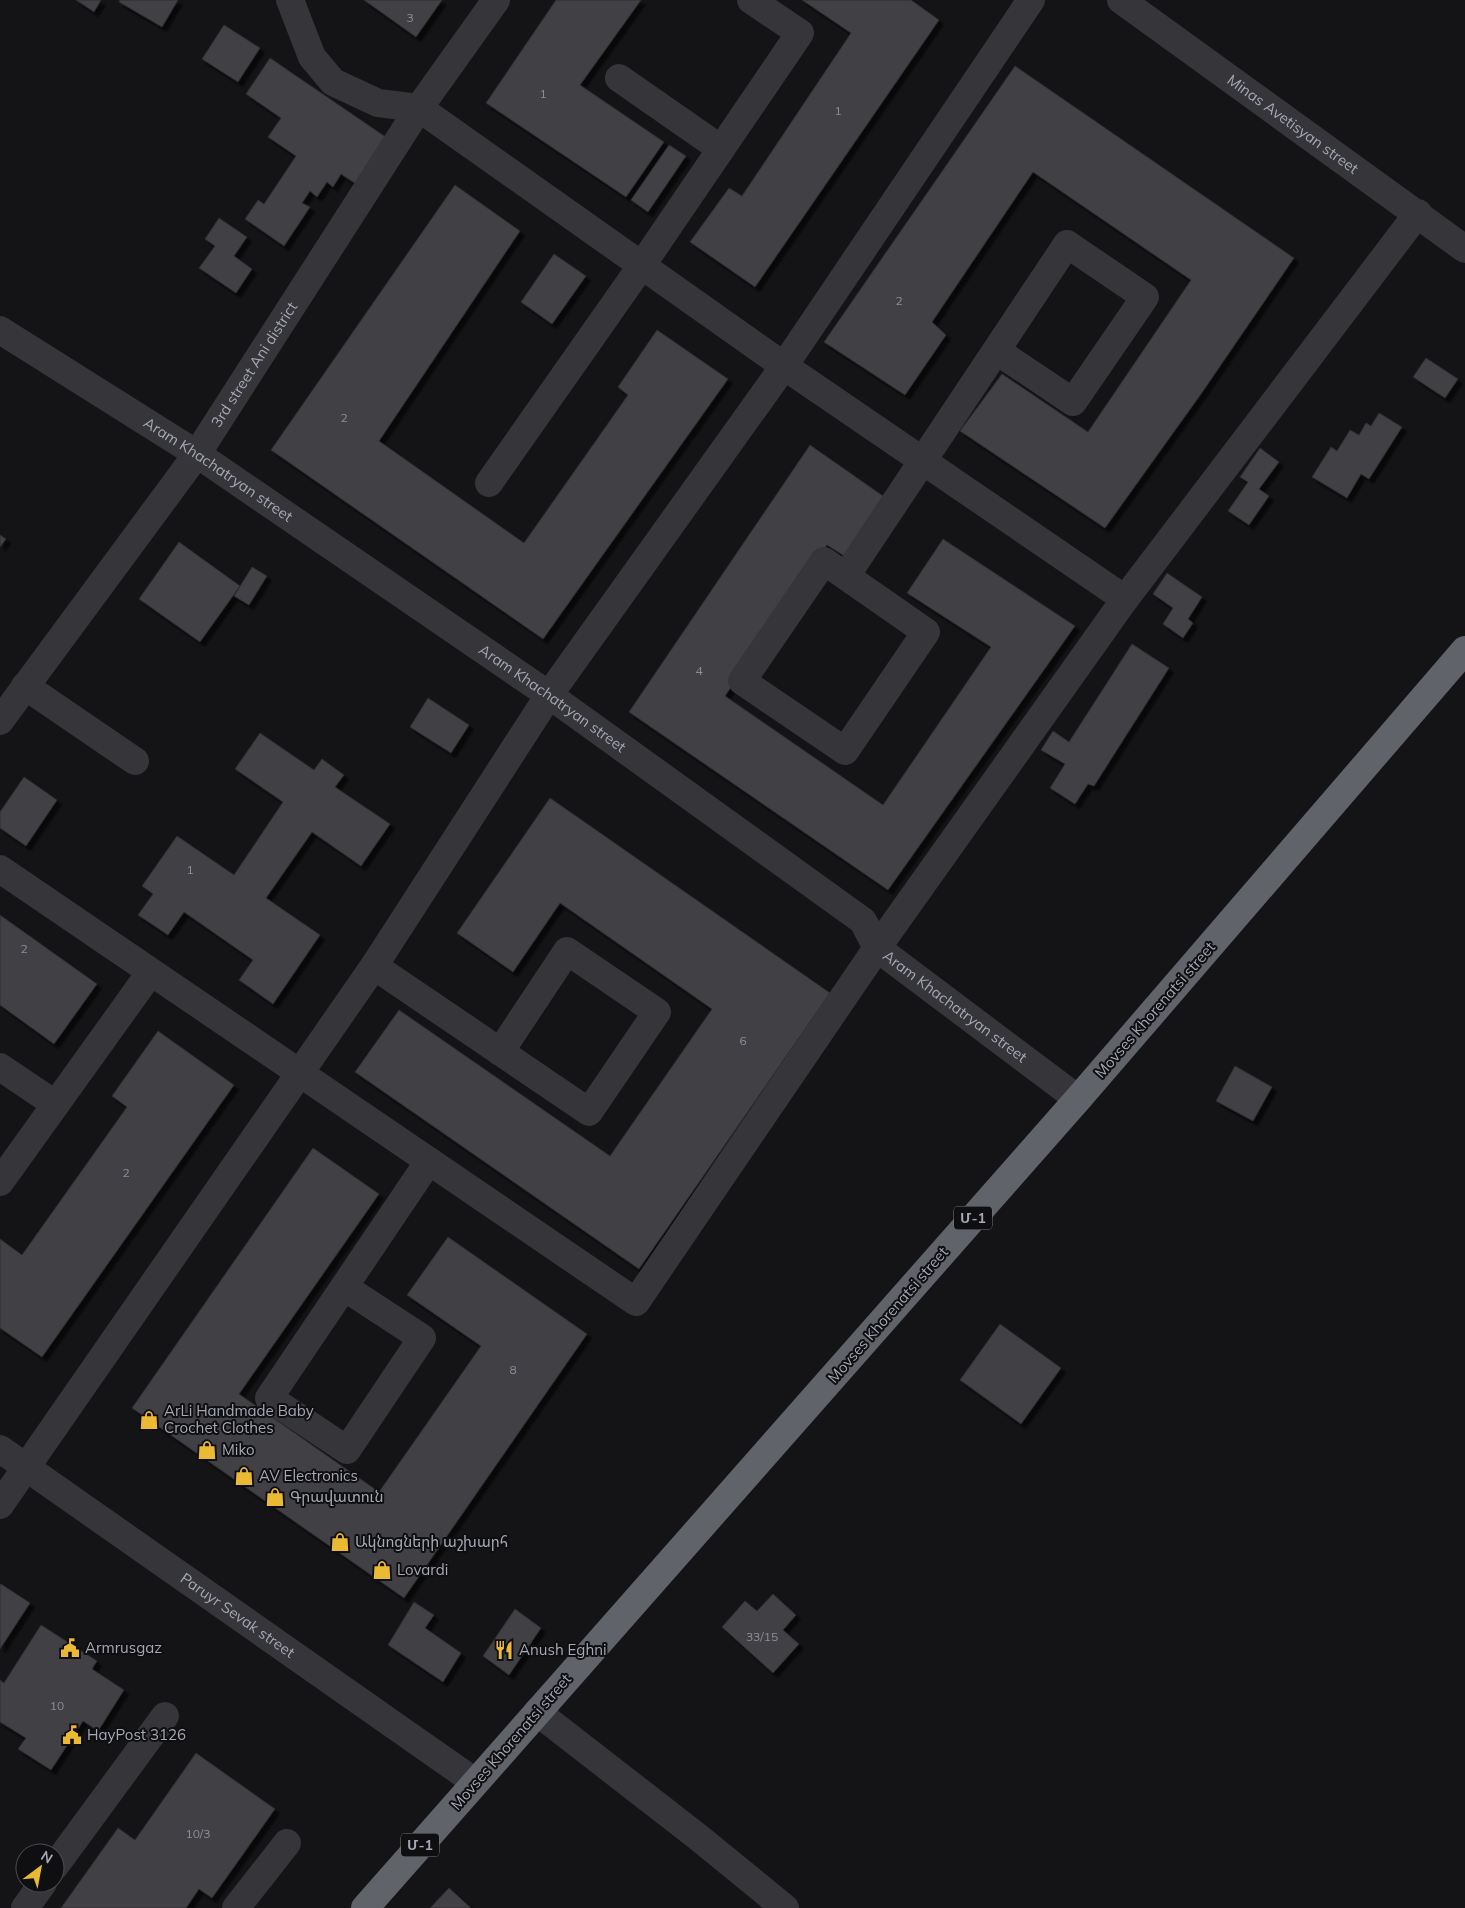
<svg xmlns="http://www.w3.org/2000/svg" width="1465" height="1908" font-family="Mulish,'Noto Sans Armenian',sans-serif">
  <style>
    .building { fill: #404045; stroke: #2e2d31; filter: url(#shadow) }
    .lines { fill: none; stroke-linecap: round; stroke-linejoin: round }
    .minor { stroke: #35353a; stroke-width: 28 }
    .highway { stroke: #61636b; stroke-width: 28 }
    .labels { text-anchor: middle; stroke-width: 4; stroke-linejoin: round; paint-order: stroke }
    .number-label { font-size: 12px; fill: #8c8f99 }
    .shield { fill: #0f0e10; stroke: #787a84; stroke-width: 1 }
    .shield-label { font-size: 14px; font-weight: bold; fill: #a5a9b5 }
    .street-label { font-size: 15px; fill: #a5a9b5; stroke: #0f0e10 }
    .poi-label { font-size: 15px; fill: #a5a9b5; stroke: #0f0e10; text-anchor: start }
  </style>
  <defs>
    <filter id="shadow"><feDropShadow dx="4.5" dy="4.5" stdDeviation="1" flood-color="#0009"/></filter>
  </defs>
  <rect width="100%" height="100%" fill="#141315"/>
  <g class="building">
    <path d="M76,0H101L94,12Z"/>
    <path d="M120,0H178L162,27L119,2Z"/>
    <path d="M364,0H442L416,37Z"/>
    <path d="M556,0H641L580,85L664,142L626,197L486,103Z"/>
    <path d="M802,0H911L939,20L755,287L690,242L729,188L742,196L851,33Z"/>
    <path d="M224,25L260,48L238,82L202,59Z"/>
    <path d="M270,58L390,140L359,186L341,174L333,187L327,182L317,197L310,191L302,203L310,207L284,246L245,219L258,200L264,204L296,156L268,137L281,118L246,94Z"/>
    <path d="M1015,66L1294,258L1201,394L1105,528L960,431L1002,374L1088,432L1191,280L1033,172L932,322L946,335L905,395L824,342Z"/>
    <path d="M669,145L686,156L648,212L631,200Z"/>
    <path d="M455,185L520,231L379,441L524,543L628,395L618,387L657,330L728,379L543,639L271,450Z"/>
    <path d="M219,218L247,237L234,256L252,269L236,293L199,268L215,246L205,239Z"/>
    <path d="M554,254L586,276L552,324L521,302Z"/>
    <path d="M1426,358L1458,379L1445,398L1413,377Z"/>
    <path d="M1379,413L1402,427L1369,479L1361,474L1347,498L1312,477L1331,447L1337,451L1350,430L1359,435L1366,423L1371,426Z"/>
    <path d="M810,445L893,503L854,562L827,545L725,696L883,805L991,647L907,593L943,539L1075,626L888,890L629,712Z"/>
    <path d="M1260,448L1279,462L1259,489L1269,496L1249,525L1228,511L1248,482L1240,477Z"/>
    <path d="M0,535L6,539L0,547Z"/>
    <path d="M179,542L240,586L200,642L139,599Z"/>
    <path d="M252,567L267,576L249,605L234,596Z"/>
    <path d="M1167,573L1202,597L1188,619L1193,623L1183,638L1163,624L1173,608L1153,594Z"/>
    <path d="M1132,644L1169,668L1094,786L1088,784L1075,804L1050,788L1065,764L1041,750L1053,731L1069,742Z"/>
    <path d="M428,698L469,725L451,753L410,727Z"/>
    <path d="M260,733L314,770L322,759L344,775L335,787L390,824L361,866L312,832L266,898L320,935L273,1004L239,980L253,960L184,912L168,935L138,915L153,894L142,886L177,836L234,875L283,802L235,769Z"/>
    <path d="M24,777L57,800L26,846L0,828V812Z"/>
    <path d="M550,798L830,993L639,1269L355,1072L399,1010L610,1156L712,1009L560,903L513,972L457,933Z"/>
    <path d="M0,915L97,984L54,1044L0,1005Z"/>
    <path d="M158,1031L234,1085L42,1357L0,1328V1239L22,1255L127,1107L112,1096Z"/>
    <path d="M1235,1066L1272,1087L1253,1121L1216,1101Z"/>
    <path d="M313,1148L379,1194L239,1394L379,1492L481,1346L407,1295L448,1237L587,1334L404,1598L132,1408Z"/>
    <path d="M1000,1324L1061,1368L1021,1424L960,1380Z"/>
    <path d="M1,1584L30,1603L0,1649V1585Z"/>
    <path d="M773,1594L796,1615L783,1630L799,1644L773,1673L722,1627L745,1601L757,1611Z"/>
    <path d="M414,1602L434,1615L425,1628L461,1653L443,1682L388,1645Z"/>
    <path d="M515,1609L541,1628L509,1675L483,1656Z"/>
    <path d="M41,1625L97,1661L92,1669L124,1690L98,1731L83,1721L51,1770L18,1749L26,1738L0,1722V1680L4,1683Z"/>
    <path d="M196,1753L275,1809L212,1898L199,1889L186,1908H61L118,1828L135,1840Z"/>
    <path d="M449,1888L471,1908H430Z"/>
  </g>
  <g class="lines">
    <g class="minor">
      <path d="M290,0L312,57L333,82L378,103L419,108L784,366L1125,599"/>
      <path id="s1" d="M1121,0L1465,249"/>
      <path d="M619,78L721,149"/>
      <path id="s2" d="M0,330L197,454L549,695L863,921L877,948L1078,1099"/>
      <path d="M489,483L642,265L800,33L751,0"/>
      <path d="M824,561L926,632L845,751L742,681Z"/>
      <path d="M846,576L1067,244L1145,297L1073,402L997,351"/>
      <path d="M25,686L135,761"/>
      <path id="s3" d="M0,721L197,454L419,108L496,0"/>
      <path d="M0,869L636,1302L877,948L1125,599L1418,213"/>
      <path d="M374,966L589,1112L657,1012L567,951L500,1052"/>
      <path d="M0,1067L55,1104"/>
      <path d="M0,1182L150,973"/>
      <path d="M344,1287L422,1338L347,1450L269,1398L429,1161"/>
      <path id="s4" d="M0,1449L475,1782"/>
      <path d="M0,1505L374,966L549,695L784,366L1031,0"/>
      <path d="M537,1712L698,1837L785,1908"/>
      <path d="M55,1866L165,1716"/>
      <path d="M25,1908L43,1883"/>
      <path d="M236,1908L287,1843"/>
    </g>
    <path class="highway" d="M365,1908L1078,1099L1465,650"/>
  </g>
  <defs>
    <g id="shop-bare" transform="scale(1.5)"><path d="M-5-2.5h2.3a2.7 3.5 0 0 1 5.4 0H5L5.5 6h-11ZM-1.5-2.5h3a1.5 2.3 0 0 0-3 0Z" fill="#ebba35" stroke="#0f0e10" stroke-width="2.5" paint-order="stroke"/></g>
    <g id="civic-bare" transform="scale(1.5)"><path d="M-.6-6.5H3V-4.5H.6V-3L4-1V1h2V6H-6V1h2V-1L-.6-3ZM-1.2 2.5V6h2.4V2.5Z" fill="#ebba35" stroke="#0f0e10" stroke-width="2.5" paint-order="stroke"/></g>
    <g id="restaurant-bare" transform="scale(1.5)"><path d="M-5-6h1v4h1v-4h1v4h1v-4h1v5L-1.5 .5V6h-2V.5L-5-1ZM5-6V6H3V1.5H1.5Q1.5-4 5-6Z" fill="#ebba35" stroke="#0f0e10" stroke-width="2.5" paint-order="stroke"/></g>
  </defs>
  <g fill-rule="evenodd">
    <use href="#shop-bare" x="149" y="1420"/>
    <use href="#shop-bare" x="207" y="1450"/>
    <use href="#shop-bare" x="244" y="1476"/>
    <use href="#shop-bare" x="275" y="1497"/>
    <use href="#shop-bare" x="340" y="1542"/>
    <use href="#shop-bare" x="382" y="1570"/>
    <use href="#civic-bare" x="70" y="1648"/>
    <use href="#restaurant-bare" x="504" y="1650"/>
    <use href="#civic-bare" x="72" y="1735"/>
  </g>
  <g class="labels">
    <g class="number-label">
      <text x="410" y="22">3</text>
      <text x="543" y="98">1</text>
      <text x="838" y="115">1</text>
      <text x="899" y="305">2</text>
      <text x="344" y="422">2</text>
      <text x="699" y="675">4</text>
      <text x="190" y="874">1</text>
      <text x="24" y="953">2</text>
      <text x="743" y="1045">6</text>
      <text x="126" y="1177">2</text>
      <text x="513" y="1374">8</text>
      <text x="762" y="1641">33/15</text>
      <text x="57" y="1710">10</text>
      <text x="198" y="1838">10/3</text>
    </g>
    <g class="shield">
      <rect x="954" y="1206.5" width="38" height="23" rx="4"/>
      <rect x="401" y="1833.5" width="38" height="23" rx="4"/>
    </g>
    <g class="shield-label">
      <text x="973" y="1223">Մ-1</text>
      <text x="420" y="1850">Մ-1</text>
    </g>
    <g class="street-label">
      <text dy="5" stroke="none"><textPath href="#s1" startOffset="212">Minas Avetisyan street</textPath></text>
      <text dy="5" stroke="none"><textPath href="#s3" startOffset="438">3rd street Ani district</textPath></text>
      <text dy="5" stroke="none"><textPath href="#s2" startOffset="259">Aram Khachatryan street</textPath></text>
      <text dy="5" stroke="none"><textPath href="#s2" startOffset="664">Aram Khachatryan street</textPath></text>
      <text dy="5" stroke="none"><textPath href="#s2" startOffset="1174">Aram Khachatryan street</textPath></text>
      <text transform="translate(1155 1010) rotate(-49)" y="5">Movses Khorenatsi street</text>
      <text transform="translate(888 1315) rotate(-49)" y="5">Movses Khorenatsi street</text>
      <text dy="5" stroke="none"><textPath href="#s4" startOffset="290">Paruyr Sevak street</textPath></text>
      <text transform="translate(511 1742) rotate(-49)" y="5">Movses Khorenatsi street</text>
    </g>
    <g class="poi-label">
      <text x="164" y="1416">ArLi Handmade Baby<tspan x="164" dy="17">Crochet Clothes</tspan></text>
      <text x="222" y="1455">Miko</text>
      <text x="259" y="1481">AV Electronics</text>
      <text x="290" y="1502">Գրավատուն</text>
      <text x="355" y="1547">Ակնոցների աշխարհ</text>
      <text x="397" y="1575">Lovardi</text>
      <text x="85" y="1653">Armrusgaz</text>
      <text x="519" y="1655">Anush Eghni</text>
      <text x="87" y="1740">HayPost 3126</text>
    </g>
  </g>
  <g transform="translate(40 1868) rotate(32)"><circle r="24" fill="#0f0e10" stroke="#4b4c52"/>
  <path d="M0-4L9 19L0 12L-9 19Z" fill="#ebba35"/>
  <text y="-8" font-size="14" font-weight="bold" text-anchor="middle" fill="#a5a9b5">N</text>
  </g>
</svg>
